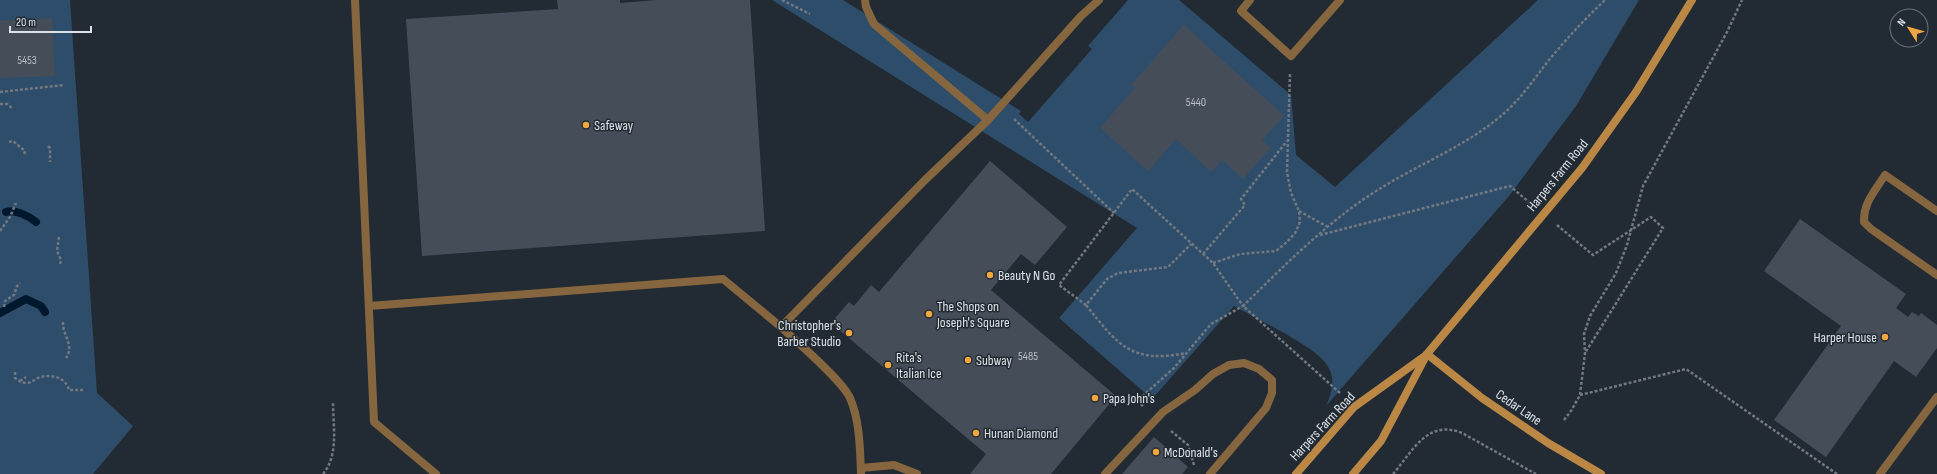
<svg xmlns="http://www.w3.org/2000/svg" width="1937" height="474" font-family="'Sofia Sans Condensed',sans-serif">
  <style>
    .green { fill: #2e4d6a }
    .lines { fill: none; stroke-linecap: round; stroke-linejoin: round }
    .stream { stroke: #00182e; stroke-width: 8 }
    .building { fill: #454e58 }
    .path { stroke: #71787f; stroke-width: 2.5; stroke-dasharray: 3 2; stroke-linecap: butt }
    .service { stroke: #86663f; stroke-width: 8 }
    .secondary { stroke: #bb8745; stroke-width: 8 }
    .poi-dot { fill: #f1a640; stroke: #222b33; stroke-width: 1.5 }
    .labels { text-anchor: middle; stroke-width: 3; stroke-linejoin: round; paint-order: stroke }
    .number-label { font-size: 12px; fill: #b6bdc4 }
    .poi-label { font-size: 14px; fill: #dce2e8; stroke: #222b33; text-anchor: start }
    .street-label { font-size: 14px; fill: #dce2e8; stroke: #222b33 }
  </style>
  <rect width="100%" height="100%" fill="#222b33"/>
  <g class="green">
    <path d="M0,0H70L97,393L133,426L93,474H0Z"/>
    <path d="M772,0H843L1021,111L1019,114L1028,122L1092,49L1088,46L1128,0H1179L1291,95L1296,155L1335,187L1538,0H1639L1576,106L1509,196L1326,406C1332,393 1336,378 1327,365C1316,347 1255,318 1234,306L1152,399L1059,318L1137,228Z"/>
  </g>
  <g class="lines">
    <g class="stream">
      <path d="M6,212C15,209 29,216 36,222"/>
      <path d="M0,313L26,299L41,306L45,312"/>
    </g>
  </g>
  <g class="building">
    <path d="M557,0H620V3L657,0H750L765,231L422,256L406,19L558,9Z"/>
    <path d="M52,18L55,76L0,78V21Z"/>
    <path d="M1184,25L1284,116L1262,140L1271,148L1243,179L1222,160L1211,172L1176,139L1148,171L1100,128L1135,88L1131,85Z"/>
    <path d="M990,161L1067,227L1035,265L1021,254L991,290L1116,396L1051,474H970L986,454L831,323L849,302L854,306L871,285L879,292Z"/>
    <path d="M1800,219L1906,294L1896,308L1908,317L1912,312L1919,316L1921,313L1937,325V348L1916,377L1894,361L1826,457L1774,420L1841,326L1764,271Z"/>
    <path d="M1154,437L1188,467L1182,474H1122Z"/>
  </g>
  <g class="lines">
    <g class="path">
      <path d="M782,0L810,14"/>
      <path d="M0,92L64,85"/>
      <path d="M0,104H7L12,108"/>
      <path d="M1014,119L1114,213"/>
      <path d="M9,142L13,141L25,151L24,155"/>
      <path d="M48,146L50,148V162"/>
      <path d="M1299,211L1328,227"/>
      <path d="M1557,225L1593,255L1651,217L1663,228L1585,353"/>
      <path d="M0,231L10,217L16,203"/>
      <path d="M1320,235L1510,186L1530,203"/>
      <path d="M59,237L57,251L61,260L60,264"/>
      <path d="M1203,254L1245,205L1241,199L1287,141"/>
      <path d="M1213,263L1240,254L1276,251L1287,242L1295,233L1300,222L1299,211L1291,193L1287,172L1290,74"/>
      <path d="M1086,305C1118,345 1131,364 1186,353"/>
      <path d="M4,307L5,301L14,295L17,286L20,283"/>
      <path d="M63,322C62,335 75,345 66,358"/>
      <path d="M15,372V378C19,381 22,383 27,383C32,383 36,378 41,377C53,374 66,378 69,390H85"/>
      <path d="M20,381L26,377"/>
      <path d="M1340,393L1243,306C1284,266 1331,218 1381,188C1421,163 1466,146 1502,115C1521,99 1534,79 1549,60C1567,38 1585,19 1605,0"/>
      <path d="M1580,395L1686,369L1837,474"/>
      <path d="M1143,406L1137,401L1174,368L1211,324L1243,306L1213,263L1132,189L1059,285L1086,305L1107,279L1118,273L1168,267L1191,244"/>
      <path d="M1564,420L1571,411L1580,395L1585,353L1584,334L1590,316L1616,273L1627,245L1643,186L1727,32L1742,0"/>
      <path d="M1171,431L1188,445L1194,465"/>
      <path d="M323,474C339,455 333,426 333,402"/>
      <path d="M1393,474C1413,451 1427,419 1462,433L1536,474"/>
    </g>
    <g class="service">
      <path d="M355,0L374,422L436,474"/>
      <path d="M865,0L866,7L874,24L988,120"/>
      <path d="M1250,0L1241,11L1291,56L1340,0"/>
      <path d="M1937,211L1885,175C1875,191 1863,203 1864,222L1871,229L1937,275"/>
      <path d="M369,306L723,279L781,327"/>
      <path d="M861,468L894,465L917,474"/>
      <path d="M861,474C860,449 860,421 850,398C843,381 797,342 781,327L925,180L988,120L1081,16L1099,0"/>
      <path d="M1105,474L1163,412L1195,390L1213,374L1229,365L1244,363L1259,369L1272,380V393L1266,408L1210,474"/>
      <path d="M1880,474L1937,397"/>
    </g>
    <g class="secondary">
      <path d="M1427,354L1482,398L1548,443L1601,474"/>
      <path d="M1296,474L1354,407L1425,356"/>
      <path d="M1353,474L1381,441L1427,354L1582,168L1636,92L1692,0"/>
    </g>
  </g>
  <g class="poi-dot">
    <circle cx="586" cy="125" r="4"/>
    <circle cx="990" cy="275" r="4"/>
    <circle cx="929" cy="314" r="4"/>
    <circle cx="849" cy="333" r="4"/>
    <circle cx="1885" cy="337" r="4"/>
    <circle cx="968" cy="360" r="4"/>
    <circle cx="888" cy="365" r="4"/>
    <circle cx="1095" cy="398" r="4"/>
    <circle cx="976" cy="433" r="4"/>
    <circle cx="1156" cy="452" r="4"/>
  </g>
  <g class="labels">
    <g class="number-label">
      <text x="27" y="64">5453</text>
      <text x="1196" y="106">5440</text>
      <text x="1028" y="360">5485</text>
    </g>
    <g class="poi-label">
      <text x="594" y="130">Safeway</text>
      <text x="998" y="280">Beauty N Go</text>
      <text x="937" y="311">The Shops on<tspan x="937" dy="16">Joseph's Square</tspan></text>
      <text x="841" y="330" text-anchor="end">Christopher's<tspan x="841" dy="16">Barber Studio</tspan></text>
      <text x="1877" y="342" text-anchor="end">Harper House</text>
      <text x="896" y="362">Rita's<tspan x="896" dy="16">Italian Ice</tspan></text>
      <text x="976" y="365">Subway</text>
      <text x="1103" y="403">Papa John's</text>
      <text x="984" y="438">Hunan Diamond</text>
      <text x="1164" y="457">McDonald's</text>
    </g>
    <g class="street-label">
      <text transform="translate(1557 175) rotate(-51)" y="5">Harpers Farm Road</text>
      <text transform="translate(1519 407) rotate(34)" y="5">Cedar Lane</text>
      <text transform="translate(1322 426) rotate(-47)" y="5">Harpers Farm Road</text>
    </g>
  </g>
  <g transform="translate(1909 28) rotate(307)"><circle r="19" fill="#222b33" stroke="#6c747b"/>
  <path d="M0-3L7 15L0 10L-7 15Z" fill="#f1a640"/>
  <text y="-6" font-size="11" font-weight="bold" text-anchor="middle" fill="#dce2e8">N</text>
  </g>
  <path d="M10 26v6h81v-6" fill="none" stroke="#dce2e8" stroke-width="2"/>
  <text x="16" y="26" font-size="12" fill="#dce2e8" stroke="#222b33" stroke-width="3" paint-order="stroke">20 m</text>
</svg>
